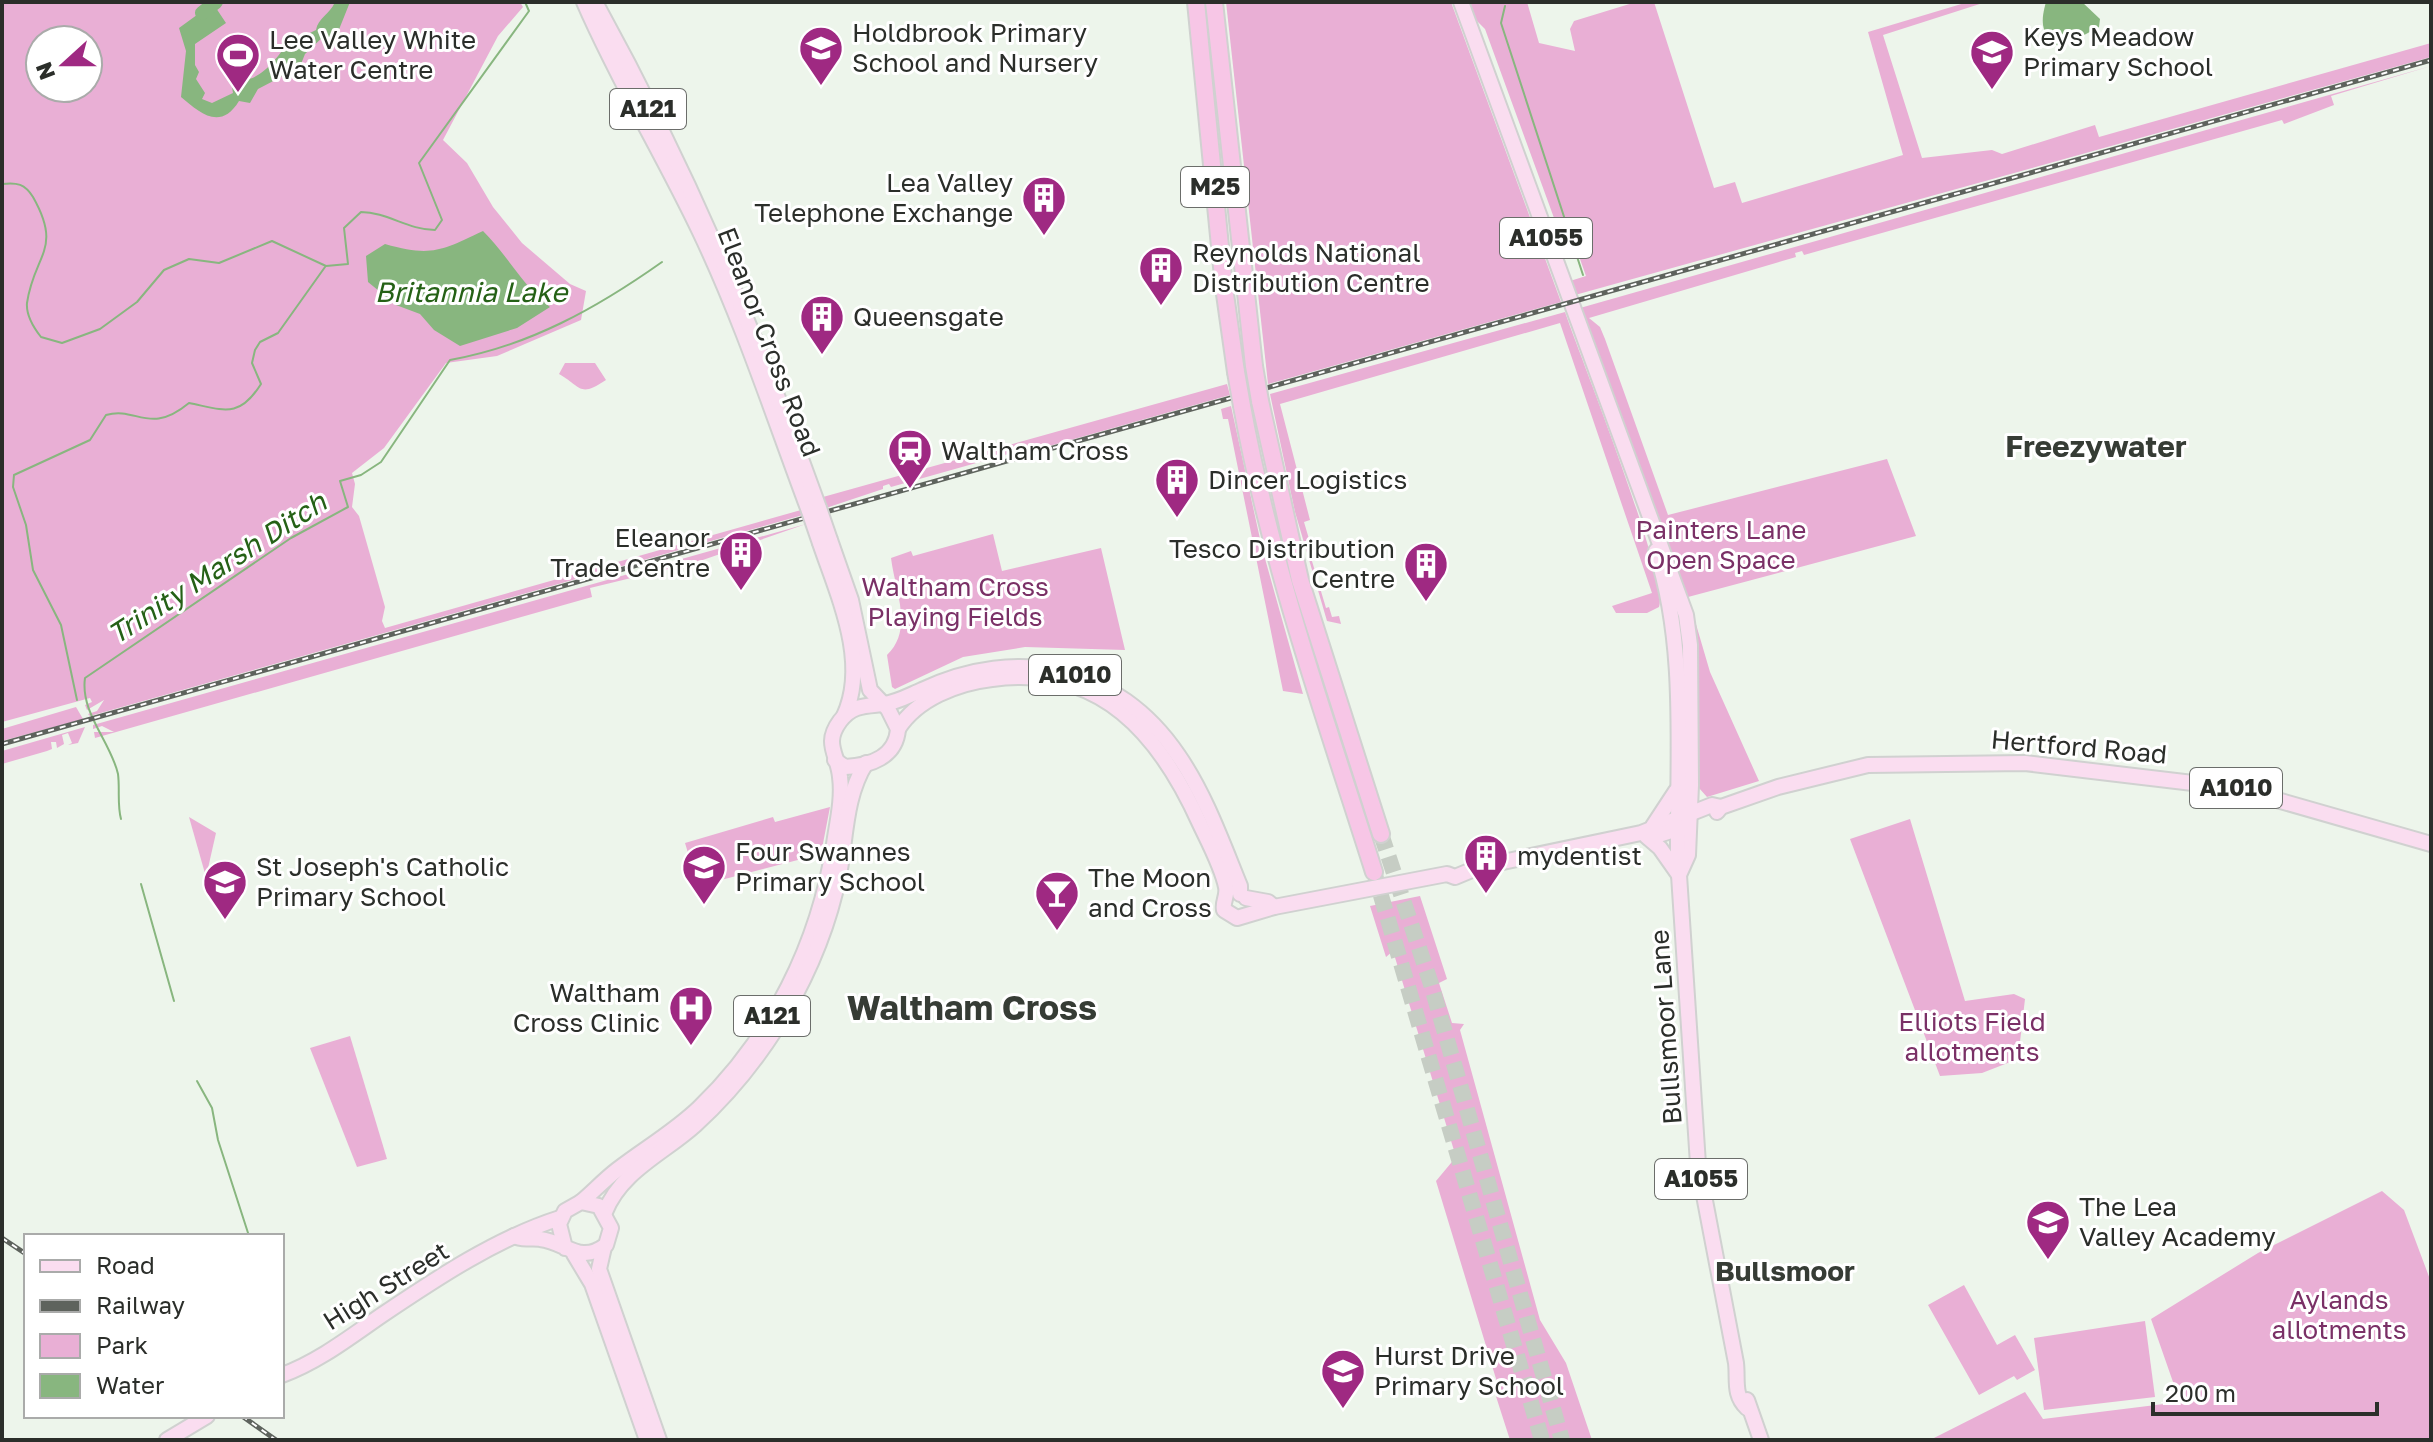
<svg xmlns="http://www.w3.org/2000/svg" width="2433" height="1442" font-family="'Golos Text',sans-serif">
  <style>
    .green { fill: #e9afd5; fill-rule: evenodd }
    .water { fill: #88b67f }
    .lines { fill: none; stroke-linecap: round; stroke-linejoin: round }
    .stream { stroke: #88b67f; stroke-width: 2 }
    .river { stroke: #88b67f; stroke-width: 14 }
    .highway-tunnel { stroke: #c6cdc4; stroke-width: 16; stroke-dasharray: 16 8; stroke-linecap: butt }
    .major-casing { stroke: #d0d1d0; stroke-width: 18 }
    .highway-casing { stroke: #d0d1d0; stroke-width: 20 }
    .major { stroke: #faddf0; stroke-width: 14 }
    .highway { stroke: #f7c6e6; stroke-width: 16 }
    .rail-casing { stroke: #5e635d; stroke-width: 5 }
    .rail { stroke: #fff; stroke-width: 2; stroke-dasharray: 6; stroke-linecap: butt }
    .major-bridge-casing { stroke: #d0d1d0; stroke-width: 18; stroke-linecap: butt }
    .highway-bridge-casing { stroke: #d0d1d0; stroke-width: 20; stroke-linecap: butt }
    .major-bridge { stroke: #faddf0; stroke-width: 14 }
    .highway-bridge { stroke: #f7c6e6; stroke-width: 16 }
    .labels { text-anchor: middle; stroke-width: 6; stroke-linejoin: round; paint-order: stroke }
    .shield { fill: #fff; stroke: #6b6d6a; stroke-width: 2 }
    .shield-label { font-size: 24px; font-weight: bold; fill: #2b2e2a }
    .poi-label { font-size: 26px; fill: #2b2e2a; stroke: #fff; text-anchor: start }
    .street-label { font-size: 26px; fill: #2b2e2a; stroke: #fff }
    .park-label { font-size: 26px; fill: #7a3066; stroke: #fff }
    .water-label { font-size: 28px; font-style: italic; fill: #256116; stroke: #fff }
    .neighbourhood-label { font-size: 28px; font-weight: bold; fill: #363c35; stroke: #fff }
    .quarter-label { font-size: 30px; font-weight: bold; fill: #363c35; stroke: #fff }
    .district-label { font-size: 34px; font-weight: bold; fill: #363c35; stroke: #fff }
  </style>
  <rect width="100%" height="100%" fill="#edf5eb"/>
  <g class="green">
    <path d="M2,2H520L523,7L498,36L443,140L467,163L493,207L522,243L570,284L586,291L581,320L497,356L446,363L384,448L352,473L355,484L352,507L359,516L385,607L382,621L385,628L801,510L803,515L90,716L88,714L97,711L104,700L87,710L85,705L92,702L90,698L2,722ZM40,40H88V88H40Z"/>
    <path d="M1226,2H1451L1561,302L1268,384Z"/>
    <path d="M1466,2H1527L1539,43L1575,51L1570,29L1574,21L1636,2H1654L1714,188L1735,182L1742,203L1903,155L1868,32L1968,2H1986L1883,35L1922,158L1992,150L2002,154L2095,125L2099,137L2431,43V57L1575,295L1570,281L1586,276L1574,242L1567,244L1554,218L1485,29L1471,15Z"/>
    <path d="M2431,66L2331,96L2334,105L2284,124L2282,120L1804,255L1802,251L1795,253L1796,257L1589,318L1600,327L1605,339L1668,515L1887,459L1916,536L1688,597L1710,672L1759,781L1707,797L1699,788L1697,654L1580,308Z"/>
    <path d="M1565,312C1580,356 1669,578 1659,607L1647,613H1616L1612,606L1652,593L1560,323L1280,404L1310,520L1304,522L1309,539L1306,541L1326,608L1329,607L1332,617L1339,616L1341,624L1327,621L1295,512L1270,394Z"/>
    <path d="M565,363H595L606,380C579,398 582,387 559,374Z"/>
    <path d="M1227,384L1230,395L1021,454L1019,451L891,487L889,484L883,486V489L826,508L823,497Z"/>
    <path d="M1231,406L1262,548L1303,694L1283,691L1228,419H1223L1221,409Z"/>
    <path d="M806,524L697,562L590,588L592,597L95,738L94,732H114L102,726L93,729V725Z"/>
    <path d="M993,534L1002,571L1101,548L1125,650L1025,647L963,657L895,689L892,687L887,655C914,629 895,591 891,558L911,551L913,556Z"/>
    <path d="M76,707L83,719L2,741V729Z"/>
    <path d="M85,727L78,743L68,745L72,743L68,733L62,735L64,744L57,748L56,742H51L52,749L47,751L2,764V751Z"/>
    <path d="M830,807L821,854L698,886L685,843L773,817L775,822Z"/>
    <path d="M189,817L216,833L206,877Z"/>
    <path d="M1910,819L1965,1001L2014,994L2025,999L2018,1059L1982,1073L1940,1076L1850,839Z"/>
    <path d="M1420,896L1447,979L1439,983L1452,1023L1464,1024L1460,1030L1540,1320L1566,1363L1592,1440H1510L1492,1384L1497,1382L1436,1181L1456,1157L1393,951L1386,957L1370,906Z"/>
    <path d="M350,1036L387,1159L357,1167L310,1048Z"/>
    <path d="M2382,1191L2404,1210L2431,1282V1440H1930L2025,1392L2043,1419L2180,1402L2151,1319L2258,1253Z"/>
    <path d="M1964,1285L1997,1345L2015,1335L2035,1370L2017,1380L2014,1376L1979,1395L1928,1305Z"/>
    <path d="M2145,1321L2155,1397L2044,1410L2034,1338Z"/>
  </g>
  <g class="water">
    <path d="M335,2H350L336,37L329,39L325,35L305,54L301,64L288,66L281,77L258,89L250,103L239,101C220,132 199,112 181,97L186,51L179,28L201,12L203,14L216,8L226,23L195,44V65L199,72L196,79L205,93L202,99L212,103L233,93L232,87C239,78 240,81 249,79C265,75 280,54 287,44L316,30C318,18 330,14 335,2Z"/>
    <path d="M2046,2H2082L2100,19L2099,27L2073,41L2056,45C2040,32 2041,20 2046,2Z"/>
    <path d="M483,231C509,257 521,284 550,307L517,328L460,346L434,330L420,314L396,305L368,282L366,256L385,244C431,257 441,251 483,231Z"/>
  </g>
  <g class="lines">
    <g class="stream">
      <path d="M1505,6L1501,23L1583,275"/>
      <path d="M2,184C17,182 25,184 33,197C63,250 34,254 27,303C26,315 34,328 41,337L62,343L100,329L137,302L164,270L189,259L219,263L272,241L326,266L348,264L344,228L361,212C387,212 408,230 435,230L442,220L419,163L529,11L525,2"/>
      <path d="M77,700L61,625L33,570L26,525L13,487L14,475L90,440L106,415C137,406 149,436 189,403C224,410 239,419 261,384L252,363L255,350L260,342L278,333L325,267"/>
      <path d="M121,819C117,804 120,789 118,774C111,742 80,713 85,678L291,538L348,507L340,481L361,475L381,462L450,360C529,346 597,308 662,262"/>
      <path d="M141,884L174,1001"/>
      <path d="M197,1081L212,1108L218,1140L249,1236"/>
    </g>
    <path class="river" d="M202,13L216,2"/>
    <g class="highway-tunnel">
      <path d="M1381,834L1431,984L1562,1440"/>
      <path d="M1374,872L1542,1440"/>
    </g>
    <g class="major-casing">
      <g id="major">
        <path d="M584,2C618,81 663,154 700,232C743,322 774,418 809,511"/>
        <path d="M595,2C686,167 755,330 819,508"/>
        <path d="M1461,2L1686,615L1690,645L1691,785L1688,855L1679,875L1698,1164L1736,1363C1738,1380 1733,1395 1747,1408"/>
        <path d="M830,540L851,600L870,690L888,709L898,729C896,757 870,766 845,767L835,760"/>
        <path d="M820,543C838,596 869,662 844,716"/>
        <path d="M1656,551C1687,647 1677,754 1678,854L1682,862"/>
        <path d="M898,729C917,699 957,683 992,679C1101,664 1160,735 1200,824C1209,843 1222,867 1226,887C1228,896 1222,902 1224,910L1237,918L1274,907L1447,874L1455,877L1479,867L1641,833L1712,805L1721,807"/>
        <path d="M1717,812L1721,807L1778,787L1868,765L2025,763L2235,788L2431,844"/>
        <path d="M1653,826L1676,791"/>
        <path d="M1646,836L1660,848L1679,875"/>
        <path d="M1649,838L1687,826"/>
        <path d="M1246,898L1268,902L1274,907"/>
        <path d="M581,1202C593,1192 604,1180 617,1170C644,1149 674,1132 699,1108C772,1038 819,943 834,844C837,823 843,799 840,777C838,754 823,744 840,721C852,705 865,706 883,704C896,703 910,695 922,690C1017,645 1118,666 1178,755C1205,794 1222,842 1240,886V894"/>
        <path d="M605,1212C621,1171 664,1153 695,1125C727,1096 754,1063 777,1027C806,980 828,930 839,875C846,838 845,796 866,763"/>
        <path d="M514,1236C523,1241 530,1237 540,1239C567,1242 579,1265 606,1245L611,1228L599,1206L581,1202L565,1211L559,1224L565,1248"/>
        <path d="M604,1247L599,1269L659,1440"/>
        <path d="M574,1254L592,1284L647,1440"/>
        <path d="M282,1375C318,1362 350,1337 382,1315C437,1278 497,1238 560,1218"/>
        <path d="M1747,1400L1761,1440"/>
        <path d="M167,1440L207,1416"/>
      </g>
    </g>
    <g class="highway-casing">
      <g id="highway">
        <path d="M1196,2L1224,287L1236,372"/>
        <path d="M1214,2L1254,366"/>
        <path d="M1260,401L1300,580L1381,834"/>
        <path d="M1242,406C1271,566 1325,717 1374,872"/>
      </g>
    </g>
    <use href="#major" class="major"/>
    <use href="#highway" class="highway"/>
    <g class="rail-casing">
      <g id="rail">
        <path d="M2,744L2431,60"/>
        <path d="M2,1238L26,1254"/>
        <path d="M242,1416L276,1440"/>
      </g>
    </g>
    <use href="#rail" class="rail"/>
    <g class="major-bridge-casing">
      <g id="major-bridge">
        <path d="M819,508L830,540"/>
        <path d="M809,511L820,543"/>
      </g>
    </g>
    <g class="highway-bridge-casing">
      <g id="highway-bridge">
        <path d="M1254,366L1260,401"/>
        <path d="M1236,372L1242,406"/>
      </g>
    </g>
    <use href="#major-bridge" class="major-bridge"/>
    <use href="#highway-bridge" class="highway-bridge"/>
  </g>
  <defs>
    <g id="school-pin" transform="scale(2.3)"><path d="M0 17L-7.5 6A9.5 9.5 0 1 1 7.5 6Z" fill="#9f2982" stroke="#fff"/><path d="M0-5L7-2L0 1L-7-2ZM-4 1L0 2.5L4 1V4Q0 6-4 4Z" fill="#fff"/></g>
    <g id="stadium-pin" transform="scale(2.3)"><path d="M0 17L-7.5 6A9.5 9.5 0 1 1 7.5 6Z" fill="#9f2982" stroke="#fff"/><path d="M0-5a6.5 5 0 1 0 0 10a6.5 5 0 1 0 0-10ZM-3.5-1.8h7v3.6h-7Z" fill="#fff"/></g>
    <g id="building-pin" transform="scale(2.3)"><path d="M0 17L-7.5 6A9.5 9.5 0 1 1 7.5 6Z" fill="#9f2982" stroke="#fff"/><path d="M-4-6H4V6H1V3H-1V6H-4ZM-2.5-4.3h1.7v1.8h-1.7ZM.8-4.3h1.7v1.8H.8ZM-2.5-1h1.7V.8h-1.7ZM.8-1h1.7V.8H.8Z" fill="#fff"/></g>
    <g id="station-pin" transform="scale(2.3)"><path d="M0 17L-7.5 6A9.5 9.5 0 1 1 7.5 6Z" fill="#9f2982" stroke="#fff"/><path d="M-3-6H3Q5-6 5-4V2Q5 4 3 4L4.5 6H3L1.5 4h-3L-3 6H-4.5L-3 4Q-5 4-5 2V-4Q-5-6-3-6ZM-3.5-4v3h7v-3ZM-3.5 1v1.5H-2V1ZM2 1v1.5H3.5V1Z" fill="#fff"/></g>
    <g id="bar-pin" transform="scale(2.3)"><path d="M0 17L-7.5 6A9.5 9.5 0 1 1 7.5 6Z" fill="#9f2982" stroke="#fff"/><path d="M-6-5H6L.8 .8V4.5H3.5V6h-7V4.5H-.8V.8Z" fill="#fff"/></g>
    <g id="hospital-pin" transform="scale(2.3)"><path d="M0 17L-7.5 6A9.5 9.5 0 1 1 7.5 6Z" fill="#9f2982" stroke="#fff"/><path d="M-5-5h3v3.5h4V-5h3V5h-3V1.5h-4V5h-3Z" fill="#fff"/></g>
  </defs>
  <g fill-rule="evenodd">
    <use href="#school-pin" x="821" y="48"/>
    <use href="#school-pin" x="1992" y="52"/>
    <use href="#stadium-pin" x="238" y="55"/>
    <use href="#building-pin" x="1044" y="198"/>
    <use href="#building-pin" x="1161" y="268"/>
    <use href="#building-pin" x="822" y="317"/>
    <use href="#station-pin" x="910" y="451"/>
    <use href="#building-pin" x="1177" y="480"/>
    <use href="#building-pin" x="741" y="553"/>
    <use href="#building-pin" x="1426" y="564"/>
    <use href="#building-pin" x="1486" y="856"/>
    <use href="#school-pin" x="704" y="867"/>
    <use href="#school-pin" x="225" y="882"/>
    <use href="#bar-pin" x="1057" y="893"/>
    <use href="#hospital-pin" x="691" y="1008"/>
    <use href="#school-pin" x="2048" y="1222"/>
    <use href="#school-pin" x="1343" y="1371"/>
  </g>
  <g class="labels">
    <g class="shield">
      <rect x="610" y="89" width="76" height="40" rx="6"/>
      <rect x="1181" y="167" width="68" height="40" rx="6"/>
      <rect x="1500" y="218" width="92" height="40" rx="6"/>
      <rect x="1029" y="655" width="92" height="40" rx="6"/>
      <rect x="2190" y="768" width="92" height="40" rx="6"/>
      <rect x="734" y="996" width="76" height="40" rx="6"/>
      <rect x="1655" y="1159" width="92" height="40" rx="6"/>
    </g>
    <g class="shield-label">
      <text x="648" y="117">A121</text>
      <text x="1215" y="195">M25</text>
      <text x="1546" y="246">A1055</text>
      <text x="1075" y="683">A1010</text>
      <text x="2236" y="796">A1010</text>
      <text x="772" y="1024">A121</text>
      <text x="1701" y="1187">A1055</text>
    </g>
    <g class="poi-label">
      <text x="852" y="42">Holdbrook Primary<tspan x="852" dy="30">School and Nursery</tspan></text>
      <text x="2023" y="46">Keys Meadow<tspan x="2023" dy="30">Primary School</tspan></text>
      <text x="269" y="49">Lee Valley White<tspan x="269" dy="30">Water Centre</tspan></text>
      <text x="1013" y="192" text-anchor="end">Lea Valley<tspan x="1013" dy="30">Telephone Exchange</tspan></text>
      <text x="1192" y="262">Reynolds National<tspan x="1192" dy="30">Distribution Centre</tspan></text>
      <text x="853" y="326">Queensgate</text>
      <text x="941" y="460">Waltham Cross</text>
      <text x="1208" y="489">Dincer Logistics</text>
      <text x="710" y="547" text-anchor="end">Eleanor<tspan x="710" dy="30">Trade Centre</tspan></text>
      <text x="1395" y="558" text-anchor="end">Tesco Distribution<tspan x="1395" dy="30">Centre</tspan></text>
      <text x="735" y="861">Four Swannes<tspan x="735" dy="30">Primary School</tspan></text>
      <text x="1517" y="865">mydentist</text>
      <text x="256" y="876">St Joseph's Catholic<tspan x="256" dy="30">Primary School</tspan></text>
      <text x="1088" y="887">The Moon<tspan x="1088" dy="30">and Cross</tspan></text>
      <text x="660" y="1002" text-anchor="end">Waltham<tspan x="660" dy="30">Cross Clinic</tspan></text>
      <text x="2079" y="1216">The Lea<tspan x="2079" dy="30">Valley Academy</tspan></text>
      <text x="1374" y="1365">Hurst Drive<tspan x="1374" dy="30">Primary School</tspan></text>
    </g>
    <g class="street-label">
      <text transform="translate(769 342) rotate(69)" y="9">Eleanor Cross Road</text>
      <text transform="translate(2079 747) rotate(5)" y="9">Hertford Road</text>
      <text transform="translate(1666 1027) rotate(-94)" y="9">Bullsmoor Lane</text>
      <text transform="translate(386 1286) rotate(-32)" y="9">High Street</text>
    </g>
    <g class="park-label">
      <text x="1721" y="539">Painters Lane<tspan x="1721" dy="30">Open Space</tspan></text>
      <text x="955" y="596">Waltham Cross<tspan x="955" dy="30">Playing Fields</tspan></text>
      <text x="1972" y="1031">Elliots Field<tspan x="1972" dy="30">allotments</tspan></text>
      <text x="2339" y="1309">Aylands<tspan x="2339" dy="30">allotments</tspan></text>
    </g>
    <g class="water-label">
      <text x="471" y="302">Britannia Lake</text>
      <text transform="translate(217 568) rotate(-33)" y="10">Trinity Marsh Ditch</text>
    </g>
    <g class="neighbourhood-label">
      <text x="1785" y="1281">Bullsmoor</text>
    </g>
    <g class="quarter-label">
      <text x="2096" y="457">Freezywater</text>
    </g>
    <g class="district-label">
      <text x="972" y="1020">Waltham Cross</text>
    </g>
  </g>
  <rect width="2433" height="1442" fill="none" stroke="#2b2e2a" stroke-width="8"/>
  <rect x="24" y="1234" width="260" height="184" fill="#ffffff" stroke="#aaabaa" stroke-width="2"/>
  <rect x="40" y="1260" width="40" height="12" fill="#faddf0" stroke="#aaabaa" stroke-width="2"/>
  <text x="96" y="1274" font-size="24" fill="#2b2e2a">Road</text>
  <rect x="40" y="1300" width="40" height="12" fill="#5e635d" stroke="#aaabaa" stroke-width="2"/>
  <text x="96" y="1314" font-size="24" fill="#2b2e2a">Railway</text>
  <rect x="40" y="1334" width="40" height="24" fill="#e9afd5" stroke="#aaabaa" stroke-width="2"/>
  <text x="96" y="1354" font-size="24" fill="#2b2e2a">Park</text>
  <rect x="40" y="1374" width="40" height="24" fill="#88b67f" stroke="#aaabaa" stroke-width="2"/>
  <text x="96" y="1394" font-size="24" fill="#2b2e2a">Water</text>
  <g transform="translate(64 64) rotate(249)"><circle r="38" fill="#ffffff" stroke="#aaabaa" stroke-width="2"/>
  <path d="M0-6L14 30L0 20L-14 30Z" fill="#9f2982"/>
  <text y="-12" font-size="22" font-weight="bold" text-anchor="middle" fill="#2b2e2a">N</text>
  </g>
  <path d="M2153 1402v12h224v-12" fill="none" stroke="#2b2e2a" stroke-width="4"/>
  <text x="2165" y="1402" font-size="24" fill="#2b2e2a" stroke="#ffffff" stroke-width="6" paint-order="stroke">200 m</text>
</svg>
